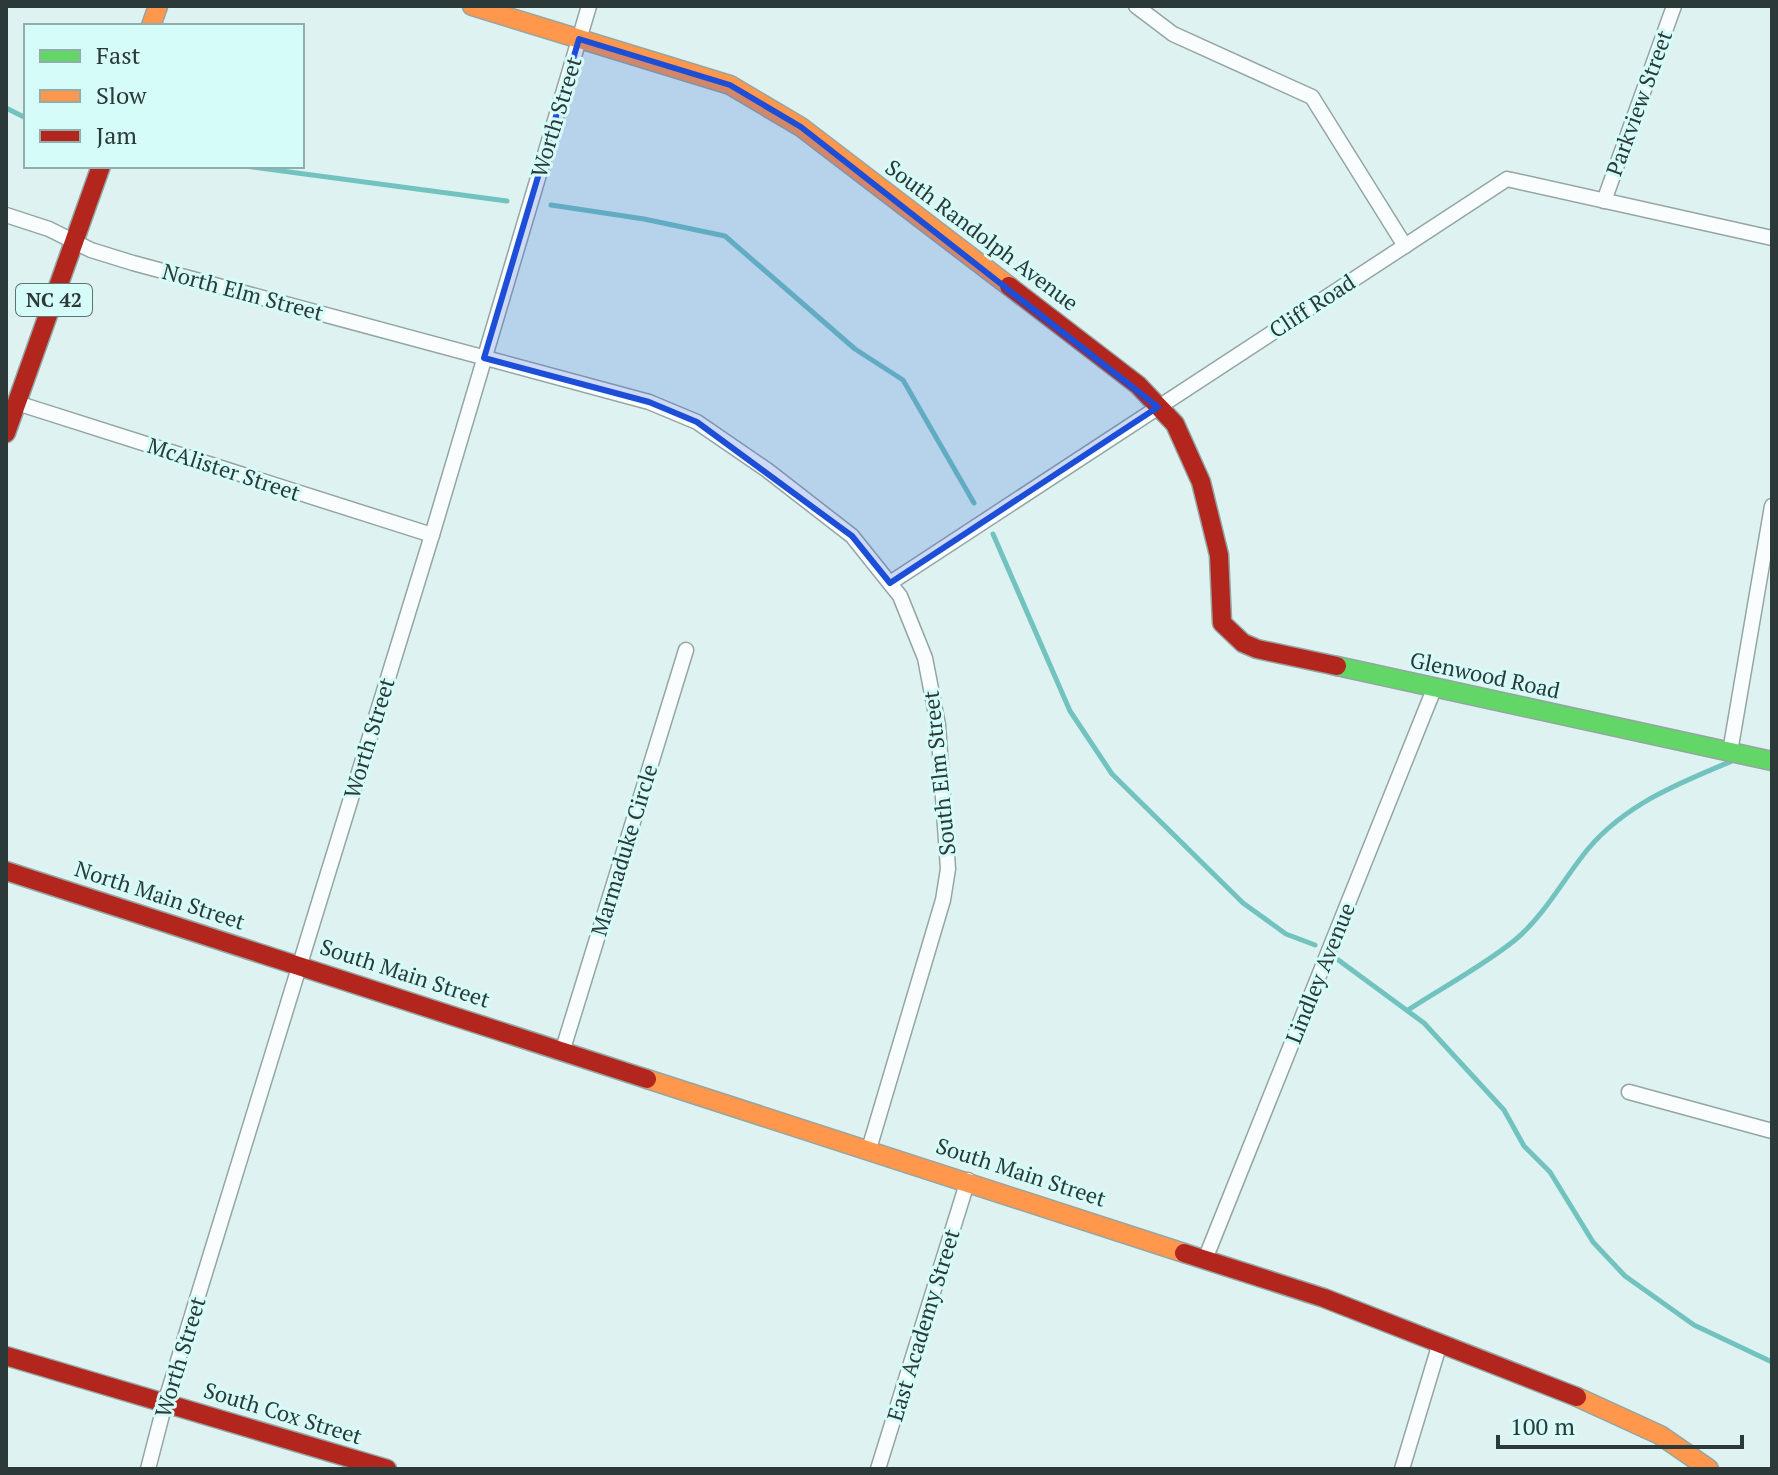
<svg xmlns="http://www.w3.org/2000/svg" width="1778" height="1475" font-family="'PT Serif',serif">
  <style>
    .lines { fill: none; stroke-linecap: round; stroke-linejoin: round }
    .stream { stroke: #72c3bf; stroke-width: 5 }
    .street-casing { stroke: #94a5a3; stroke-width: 17 }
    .fast-casing { stroke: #94a5a3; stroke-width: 21 }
    .slow-casing { stroke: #94a5a3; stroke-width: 21 }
    .jam-casing { stroke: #94a5a3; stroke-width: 21 }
    .street { stroke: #fafdfd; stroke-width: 14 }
    .fast { stroke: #63d668; stroke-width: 18 }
    .slow { stroke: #ff974d; stroke-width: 18 }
    .jam { stroke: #b3261e; stroke-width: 18 }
    .marked { fill: #1d4ed8; fill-opacity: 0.2; stroke: #1d4ed8; stroke-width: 6; stroke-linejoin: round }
    .labels { text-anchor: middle; stroke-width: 6; stroke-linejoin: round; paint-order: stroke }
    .shield { fill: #d5fcf8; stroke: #5e7472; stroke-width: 2 }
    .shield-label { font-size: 20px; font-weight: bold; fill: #2b3a39 }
    .street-label { font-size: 22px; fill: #2b3a39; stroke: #d5fcf8 }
  </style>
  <rect width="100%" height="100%" fill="#def3f1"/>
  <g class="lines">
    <g class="stream">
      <path d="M6,108L26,118"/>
      <path d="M245,166L507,201"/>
      <path d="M551,205L644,219L725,236L855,349L903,380L974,503"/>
      <path d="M993,534L1070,711L1112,774L1243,903L1286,934L1315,945"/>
      <path d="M1337,959L1424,1023L1504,1110L1524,1146L1550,1172L1593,1242L1625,1276L1694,1325L1772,1362"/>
      <path d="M1408,1010C1443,987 1483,966 1515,940C1545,915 1564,878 1588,849C1626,804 1679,783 1732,761"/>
    </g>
    <g class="street-casing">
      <g id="street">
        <path d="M1136,6L1173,34L1312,97L1405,246"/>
        <path d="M1604,201L1674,6"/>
        <path d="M6,215L49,229L91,250L133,263L649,402L697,422L767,470L852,536L900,596L925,658L938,725L948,869L943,900L869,1149"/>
        <path d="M17,403L432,535"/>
        <path d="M890,583L1507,179L1772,238"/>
        <path d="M1730,752L1772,506"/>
        <path d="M563,1049L686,650"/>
        <path d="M1629,1092L1772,1131"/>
        <path d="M1206,1257L1434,689"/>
        <path d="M148,1469L165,1403L432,535L589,6"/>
        <path d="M878,1469L968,1180"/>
        <path d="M1402,1469L1440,1343"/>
      </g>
    </g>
    <g class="fast-casing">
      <path id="fast" d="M1337,666L1772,761"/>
    </g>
    <g class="slow-casing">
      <g id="slow">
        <path d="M472,6L730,85L801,127L1009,286"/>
        <path d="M151,26L158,6"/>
        <path d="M647,1079L1184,1253"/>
        <path d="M1577,1397L1660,1435L1709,1469"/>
      </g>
    </g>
    <g class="jam-casing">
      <g id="jam">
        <path d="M1009,286L1138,385L1175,424L1201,482L1219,555L1222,623L1243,643L1257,649L1337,666"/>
        <path d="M6,433L101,166"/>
        <path d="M6,871L647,1079"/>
        <path d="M1184,1253L1324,1298L1577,1397"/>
        <path d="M6,1356L387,1469"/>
      </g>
    </g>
    <use href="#street" class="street"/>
    <use href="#fast" class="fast"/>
    <use href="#slow" class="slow"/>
    <use href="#jam" class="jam"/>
  </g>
  <path class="marked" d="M579,39L730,85L801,127L1158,407L890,583L852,536L697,422L649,402L484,358Z"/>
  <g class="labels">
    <rect class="shield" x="16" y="284" width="76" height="32" rx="6"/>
    <g class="shield-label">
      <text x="54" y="307">NC 42</text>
    </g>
    <g class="street-label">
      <text transform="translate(1639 103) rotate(-70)" y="8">Parkview Street</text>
      <text transform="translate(556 117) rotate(-73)" y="8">Worth Street</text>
      <text transform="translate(982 235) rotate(37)" y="8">South Randolph Avenue</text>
      <text transform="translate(243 292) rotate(15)" y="8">North Elm Street</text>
      <text transform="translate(1312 306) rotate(-33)" y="8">Cliff Road</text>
      <text transform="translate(224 469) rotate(18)" y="8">McAlister Street</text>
      <text transform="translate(1485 675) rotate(12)" y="8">Glenwood Road</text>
      <text transform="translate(369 738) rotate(-73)" y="8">Worth Street</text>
      <text transform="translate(939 773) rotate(-96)" y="8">South Elm Street</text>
      <text transform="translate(624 850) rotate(-73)" y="8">Marmaduke Circle</text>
      <text transform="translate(160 895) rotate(18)" y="8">North Main Street</text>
      <text transform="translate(405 973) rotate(18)" y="8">South Main Street</text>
      <text transform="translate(1320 973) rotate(-68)" y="8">Lindley Avenue</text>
      <text transform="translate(1021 1172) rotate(18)" y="8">South Main Street</text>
      <text transform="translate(923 1325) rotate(-73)" y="8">East Academy Street</text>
      <text transform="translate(180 1357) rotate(-73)" y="8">Worth Street</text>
      <text transform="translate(283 1413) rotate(17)" y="8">South Cox Street</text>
    </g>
  </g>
  <rect width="1778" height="1475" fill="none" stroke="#2b3a39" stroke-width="16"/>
  <rect x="24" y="24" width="280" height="144" fill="#d5fcf8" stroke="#91aeac" stroke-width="2"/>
  <rect x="40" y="50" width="40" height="12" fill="#63d668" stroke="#91aeac" stroke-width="2"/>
  <text x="96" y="64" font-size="24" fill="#2b3a39">Fast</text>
  <rect x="40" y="90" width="40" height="12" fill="#ff974d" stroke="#91aeac" stroke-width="2"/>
  <text x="96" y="104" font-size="24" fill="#2b3a39">Slow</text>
  <rect x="40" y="130" width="40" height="12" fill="#b3261e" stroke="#91aeac" stroke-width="2"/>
  <text x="96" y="144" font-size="24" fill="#2b3a39">Jam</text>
  <path d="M1498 1435v12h244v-12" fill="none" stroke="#2b3a39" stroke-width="4"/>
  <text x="1510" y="1435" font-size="24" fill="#2b3a39" stroke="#d5fcf8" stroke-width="6" paint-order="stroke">100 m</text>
</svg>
